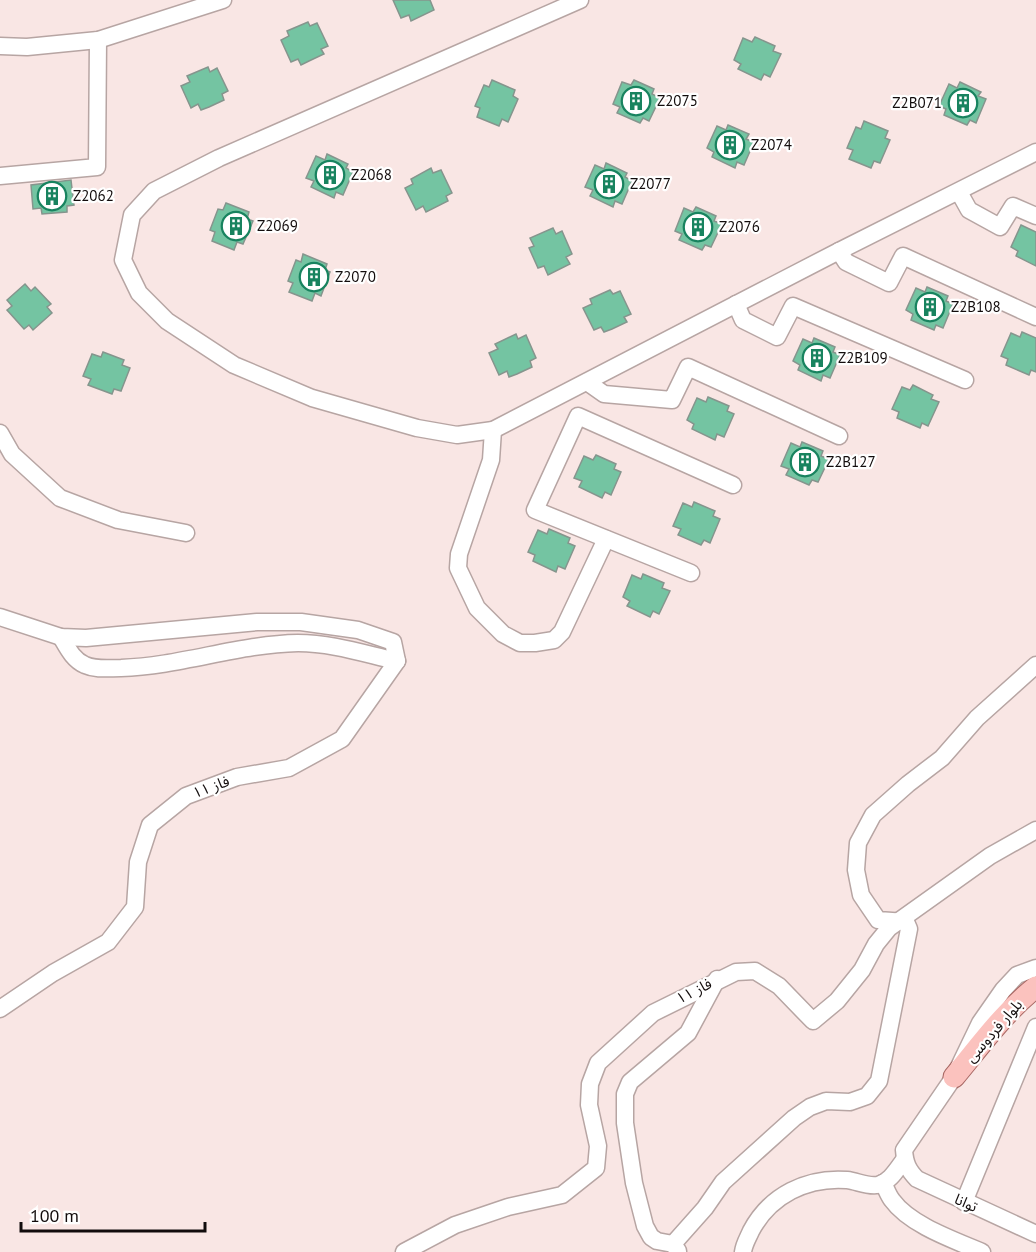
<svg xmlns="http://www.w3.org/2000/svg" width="1036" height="1252" font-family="'PT Sans','Noto Sans Arabic',sans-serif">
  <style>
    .building { fill: #74c4a2; stroke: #85958d; stroke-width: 1.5 }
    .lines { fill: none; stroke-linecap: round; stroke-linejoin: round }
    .minor-casing { stroke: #b7a5a3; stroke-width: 19 }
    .major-casing { stroke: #a86864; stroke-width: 23 }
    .minor { stroke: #fff; stroke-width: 16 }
    .major { stroke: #fbc2be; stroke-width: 21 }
    .labels { text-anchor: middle; stroke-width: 4.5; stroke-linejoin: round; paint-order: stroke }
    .poi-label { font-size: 15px; fill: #120c0c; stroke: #fff; text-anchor: start }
    .street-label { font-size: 15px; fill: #120c0c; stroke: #fff }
  </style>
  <rect width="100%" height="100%" fill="#f9e6e4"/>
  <g class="building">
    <path d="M393,0H430L434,10L411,21L409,15L401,18Z"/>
    <path d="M308,22L310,26L317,23L328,46L321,49L324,54L309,61L301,65L298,59L291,62L281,40L289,36L287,31Z"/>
    <path d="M755,37L775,46L773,51L781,54L770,77L764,74L761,80L738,69L741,64L734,60L743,38L752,42Z"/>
    <path d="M208,67L210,72L217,68L228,91L222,94L224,100L209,107L201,110L198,104L191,108L181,86L190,82L187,76Z"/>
    <path d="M492,80L515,90L513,96L518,99L508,122L502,119L499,126L477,117L480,108L475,106L484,85L489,87Z"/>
    <path d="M634,80L654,89L652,94L660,98L649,121L643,118L640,123L617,113L620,107L613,104L622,82L631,85Z"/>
    <path d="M960,82L981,92L978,96L986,99L976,123L970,120L967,125L944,115L946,109L939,106L949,84L957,88Z"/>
    <path d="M864,121L888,131L885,138L890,140L880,163L874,161L871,168L849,159L853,150L847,148L856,127L861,129Z"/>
    <path d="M728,125L749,134L746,139L754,142L744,165L737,162L735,168L712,157L714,152L707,148L717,126L726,130Z"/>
    <path d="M327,154L348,164L346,168L353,172L343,195L336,192L334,198L311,187L314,181L306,178L316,156L325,160Z"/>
    <path d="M606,163L627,173L625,177L632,181L622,204L615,201L613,207L590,196L593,190L585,187L595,165L604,169Z"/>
    <path d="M431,168L433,173L441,170L452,193L446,196L448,201L426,212L423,206L416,210L405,188L413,184L411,179Z"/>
    <path d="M71,180L74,205L67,206V212L42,214L41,208L33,209L31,185Z"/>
    <path d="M226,203L249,212L247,219L253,221L243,244L237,242L234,250L212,241L215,232L210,230L218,209L223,210Z"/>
    <path d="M696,207L716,216L714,221L722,224L711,247L705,245L702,250L679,240L682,234L675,231L684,208L693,212Z"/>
    <path d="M1021,225L1036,232V266L1016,256L1018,251L1011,247Z"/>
    <path d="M553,228L556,234L562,231L572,254L566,257L570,264L548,275L544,266L538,268L529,248L534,246L530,238Z"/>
    <path d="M303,254L327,264L325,270L330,272L321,296L315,293L312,301L289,292L293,283L288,281L296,260L301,262Z"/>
    <path d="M25,284L31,291L35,287L51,304L47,307L52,313L33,330L29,325L24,329L7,310L12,306L7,300Z"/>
    <path d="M927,287L948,296L946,301L953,304L943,328L936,325L934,330L911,320L913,314L906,310L916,288L925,292Z"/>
    <path d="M610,290L613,294L620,291L631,314L624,317L627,322L612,329L604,332L601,327L594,330L583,308L592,304L590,299Z"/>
    <path d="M1022,332L1036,338V372L1031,370L1029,375L1006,365L1008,359L1001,356L1011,333L1020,337Z"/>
    <path d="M516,334L518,339L526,335L536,358L530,361L532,367L517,374L509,377L507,371L499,375L489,353L498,349L495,344Z"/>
    <path d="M814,338L835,347L833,352L840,355L830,378L823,375L821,381L798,370L800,365L793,361L803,339L812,343Z"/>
    <path d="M103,352L124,360L122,365L130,368L121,391L114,389L112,394L88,385L91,379L83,376L92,354L101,357Z"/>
    <path d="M913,385L933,395L931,399L939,402L928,426L922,423L920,428L897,418L899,412L892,409L902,387L910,390Z"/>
    <path d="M708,397L729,406L727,411L734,414L724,437L717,434L715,440L692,429L694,424L687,420L697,398L706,402Z"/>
    <path d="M802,442L823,451L821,456L829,459L818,482L812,480L809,485L786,475L789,469L781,466L791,443L800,447Z"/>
    <path d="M596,455L616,464L614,469L621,472L611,495L605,492L602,498L579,487L582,481L574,478L584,456L593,460Z"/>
    <path d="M694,502L715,511L713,516L720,519L710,543L704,540L701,545L678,535L681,529L673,526L683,503L692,507Z"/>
    <path d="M549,529L570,538L568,543L575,546L565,569L558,566L556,572L533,561L535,555L528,552L538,530L547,534Z"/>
    <path d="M643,574L664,583L662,588L670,591L659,614L653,611L650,617L627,606L630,601L623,597L632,575L641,579Z"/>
  </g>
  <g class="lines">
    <g class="minor-casing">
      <g id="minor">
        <path d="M580,0L219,158L154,191L132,215L123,260L139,293L167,321L234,365L312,398L417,428L457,435L493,430L839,251L1036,152"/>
        <path d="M0,46L27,47L98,40L223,0"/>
        <path d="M0,176L97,167L98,40"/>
        <path d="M959,192L969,210L1000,227L1013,206L1036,216"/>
        <path d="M839,251L846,262L889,283L903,256L1036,317"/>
        <path d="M736,304L743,320L777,337L793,306L965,380"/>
        <path d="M587,382L604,394L672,400L688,367L839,436"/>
        <path d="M493,430L491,460L459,554L458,568L477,608L503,634L520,643H535L554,640L562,632L606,539"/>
        <path d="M0,433L12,454L60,498L118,520L186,533"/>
        <path d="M691,573L535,510L578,416L733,485"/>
        <path d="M0,617L61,637L86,638L257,622H301L358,630L393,642L397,661L342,739L289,768L237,777L186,796L150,825L138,862L135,907L108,942L53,973L0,1009"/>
        <path d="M61,637C67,647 73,660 85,665C96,670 109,668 121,668C181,666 239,644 298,643C332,643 365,654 397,661"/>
        <path d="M1036,968L1017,975L1003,990L980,1023L954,1077L904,1150C905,1163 908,1170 917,1179L1036,1234"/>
        <path d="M883,1183C886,1188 888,1195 892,1200C910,1225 954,1240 982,1252"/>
        <path d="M964,1202L1036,1027"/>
        <path d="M673,1244L705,1208L723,1182L794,1118L810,1107L826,1101L850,1102L867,1096L879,1081L909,929L906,922L878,920L861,895L856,870L858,843L873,815L908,784L942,758L977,718L1036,665"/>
        <path d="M678,1251L673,1244L657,1241L651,1237L645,1226L634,1183L625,1123V1094L630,1082L688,1033L717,979"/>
        <path d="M404,1252L455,1225L508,1207L562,1195L596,1168L598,1146L589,1105L590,1084L598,1063L653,1013L736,972L755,971L779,986L813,1021L837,1001L862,970L876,944L889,928L990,856L1036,830"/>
        <path d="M743,1252C744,1244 748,1238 751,1231C770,1195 807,1177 847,1180C857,1181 867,1187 878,1185C890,1182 897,1169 904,1160"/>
      </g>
    </g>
    <g class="major-casing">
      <path id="major" d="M954,1077C980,1046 1004,1012 1036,987"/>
    </g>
    <use href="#minor" class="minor"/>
    <use href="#major" class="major"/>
  </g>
  <defs>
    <g id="building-ring" transform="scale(1.5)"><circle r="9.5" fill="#fff" stroke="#18835f" stroke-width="1.5"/><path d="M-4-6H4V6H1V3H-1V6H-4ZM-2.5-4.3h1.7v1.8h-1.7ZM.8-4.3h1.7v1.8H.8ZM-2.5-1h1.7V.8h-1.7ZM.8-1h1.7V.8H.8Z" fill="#18835f"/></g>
  </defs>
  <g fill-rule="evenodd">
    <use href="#building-ring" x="636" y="101"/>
    <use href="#building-ring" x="963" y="103"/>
    <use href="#building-ring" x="730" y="145"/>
    <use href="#building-ring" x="330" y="175"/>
    <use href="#building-ring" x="609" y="184"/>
    <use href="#building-ring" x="52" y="196"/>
    <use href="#building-ring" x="236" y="226"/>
    <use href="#building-ring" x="698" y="227"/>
    <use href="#building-ring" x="314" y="277"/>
    <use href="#building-ring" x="930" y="307"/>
    <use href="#building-ring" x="817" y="358"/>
    <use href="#building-ring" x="805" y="462"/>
  </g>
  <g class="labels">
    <g class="poi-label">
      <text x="657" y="106">Z2075</text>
      <text x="942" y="108" text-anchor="end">Z2B071</text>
      <text x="751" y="150">Z2074</text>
      <text x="351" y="180">Z2068</text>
      <text x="630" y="189">Z2077</text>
      <text x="73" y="201">Z2062</text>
      <text x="257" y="231">Z2069</text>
      <text x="719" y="232">Z2076</text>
      <text x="335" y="282">Z2070</text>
      <text x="951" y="312">Z2B108</text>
      <text x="838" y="363">Z2B109</text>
      <text x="826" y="467">Z2B127</text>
    </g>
    <g class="street-label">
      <text transform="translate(211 787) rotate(-20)" y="5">فاز ۱۱</text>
      <text transform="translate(694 991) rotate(-27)" y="5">فاز ۱۱</text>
      <text transform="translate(994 1031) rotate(-49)" y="5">بلوار فردوسی</text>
      <text transform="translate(966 1203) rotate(24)" y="5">توانا</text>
    </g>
  </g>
  <path d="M21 1222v9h184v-9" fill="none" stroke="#120c0c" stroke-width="3"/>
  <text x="30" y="1222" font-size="18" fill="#120c0c" stroke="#ffffff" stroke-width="4.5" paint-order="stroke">100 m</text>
</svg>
